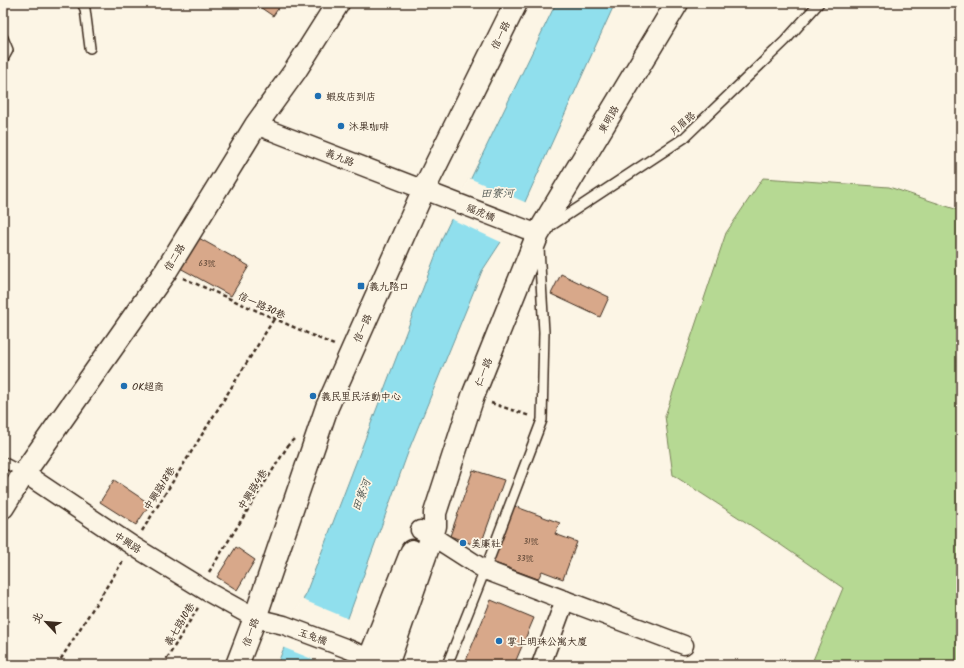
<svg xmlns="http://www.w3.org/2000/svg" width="964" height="668" font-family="Kalam,'LXGW WenKai TC',sans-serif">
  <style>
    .green { fill: #b6d993; stroke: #788258 }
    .water { fill: #90dfed; stroke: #6e979a }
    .pier { fill: #fcf5e5 }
    .building { fill: #d8a88a; stroke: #3b2a1e }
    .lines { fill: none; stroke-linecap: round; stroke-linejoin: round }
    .lane-casing { stroke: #3b2a1e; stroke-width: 12 }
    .street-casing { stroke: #3b2a1e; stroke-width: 21 }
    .secondary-casing { stroke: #3b2a1e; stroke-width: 25 }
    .path { stroke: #3b2a1e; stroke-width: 2.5; stroke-dasharray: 4 3; stroke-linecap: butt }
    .lane { stroke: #fcf5e5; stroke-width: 9 }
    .street { stroke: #fcf5e5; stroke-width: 18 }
    .secondary { stroke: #fcf5e5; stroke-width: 22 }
    .poi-dot { fill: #1f6fb2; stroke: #fcf5e5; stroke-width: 1.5 }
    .labels { text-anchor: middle; stroke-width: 3.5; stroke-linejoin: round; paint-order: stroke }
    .number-label { font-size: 8px; fill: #624a39 }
    .street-label { font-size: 10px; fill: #3b2a1e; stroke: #fcf5e5 }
    .poi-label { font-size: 10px; fill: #3b2a1e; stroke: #fcf5e5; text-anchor: start }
    .water-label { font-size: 11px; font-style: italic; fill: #505752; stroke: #fcf5e5 }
  </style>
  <rect width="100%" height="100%" fill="#fcf5e5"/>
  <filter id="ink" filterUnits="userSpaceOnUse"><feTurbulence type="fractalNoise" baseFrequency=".025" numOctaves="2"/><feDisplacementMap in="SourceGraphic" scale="8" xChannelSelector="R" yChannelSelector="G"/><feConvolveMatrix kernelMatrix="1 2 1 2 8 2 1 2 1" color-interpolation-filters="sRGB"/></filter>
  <g filter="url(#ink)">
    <path class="green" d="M763,178L889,187L961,211V665H811L843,588L781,545L673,475L665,416L726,233Z"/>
    <path class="water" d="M556,3H615L520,213L482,271L410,447L331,665H277L304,598L443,236Z"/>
    <g class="pier">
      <path d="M469,178L527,203L522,214L503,243L449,218Z"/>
      <path d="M301,599L349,619L333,665H327L282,647Z"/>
    </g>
    <g class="building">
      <path d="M254,3H282L273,16Z"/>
      <path d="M197,237L249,266L231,296L180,268Z"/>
      <path d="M561,274L609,297L600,317L551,294Z"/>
      <path d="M473,470L504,480L480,547L450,536Z"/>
      <path d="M114,480L150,504L136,525L100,502Z"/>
      <path d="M514,506L560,523L555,534L577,542L563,579L542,571L538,579L492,562Z"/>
      <path d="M236,547L255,560L237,590L217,577Z"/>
      <path d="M491,600L534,618L514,665H464Z"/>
    </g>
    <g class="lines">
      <g class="lane-casing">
        <g id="lane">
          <path d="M82,3L85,9L90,48"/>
          <path d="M3,38L8,50L3,59"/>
          <path d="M549,227L684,138L785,41L819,3"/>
          <path d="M3,462L24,473"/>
          <path d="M447,665L485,570L542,420L544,332L539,248"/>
        </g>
      </g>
      <g class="street-casing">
        <g id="street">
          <path d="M256,125L538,234"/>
          <path d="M24,473L133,546L208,592L255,618L284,625L348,649L369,658"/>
          <path d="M420,530L432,536L485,570L684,645"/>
          <path d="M541,665L565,600"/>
        </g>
      </g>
      <g class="secondary-casing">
        <g id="secondary">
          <path d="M3,507L24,473L166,271L256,125L295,71L338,3"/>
          <path d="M237,665L255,618L327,407L424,189L516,3"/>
          <path d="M367,665L412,551"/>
          <path d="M387,665L432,536L435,526V513L473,396L538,234L677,3"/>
        </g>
      </g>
      <g class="path">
        <path d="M183,278L334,345"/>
        <path d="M491,403L530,416"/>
        <path d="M142,531L274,319"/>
        <path d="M209,572L289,444L295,438"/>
        <path d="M57,665L123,561"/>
        <path d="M163,665L199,606"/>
      </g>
      <use href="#lane" class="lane"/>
      <use href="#street" class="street"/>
      <use href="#secondary" class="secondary"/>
    </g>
  </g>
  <g class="poi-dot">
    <circle cx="318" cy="96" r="4"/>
    <circle cx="341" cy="126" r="4"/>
    <rect x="357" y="282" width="8" height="8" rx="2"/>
    <circle cx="124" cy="386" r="4"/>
    <circle cx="313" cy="396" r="4"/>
    <circle cx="463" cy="543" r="4"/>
    <circle cx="499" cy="641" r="4"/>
  </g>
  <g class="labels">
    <g class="number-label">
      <text x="207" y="266">63號</text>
      <text x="531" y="544">31號</text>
      <text x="525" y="561">33號</text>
    </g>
    <g class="street-label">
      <text transform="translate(500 35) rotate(-64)" y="4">信一路</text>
      <text transform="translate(608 119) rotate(-59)" y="4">東明路</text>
      <text transform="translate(682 123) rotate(-41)" y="4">月眉路</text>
      <text transform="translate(340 157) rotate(21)" y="4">義九路</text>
      <text transform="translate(481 212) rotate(22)" y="4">福虎橋</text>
      <text transform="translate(174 257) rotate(-58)" y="4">信二路</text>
      <text transform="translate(262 305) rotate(24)" y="4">信一路30巷</text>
      <text transform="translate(362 328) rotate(-66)" y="4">信一路</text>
      <text transform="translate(483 372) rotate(-68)" y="4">仁一路</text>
      <text transform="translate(159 488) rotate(-58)" y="4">中興路18巷</text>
      <text transform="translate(252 489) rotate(-58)" y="4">中興路4巷</text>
      <text transform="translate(128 542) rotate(33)" y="4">中興路</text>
      <text transform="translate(179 624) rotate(-59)" y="4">義七路10巷</text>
      <text transform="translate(250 632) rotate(-70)" y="4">信一路</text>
      <text transform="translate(313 636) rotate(20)" y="4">玉兔橋</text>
    </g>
    <g class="poi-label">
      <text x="326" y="100">蝦皮店到店</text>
      <text x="349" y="130">沐果咖啡</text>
      <text x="369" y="290">義九路口</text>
      <text x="132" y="390">OK超商</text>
      <text x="321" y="400">義民里民活動中心</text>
      <text x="471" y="547">美廉社</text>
      <text x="507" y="645">掌上明珠公寓大廈</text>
    </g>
    <g class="water-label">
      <text x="497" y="197">田寮河</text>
      <text transform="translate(361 495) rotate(-70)" y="4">田寮河</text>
    </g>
  </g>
  <rect width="964" height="668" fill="none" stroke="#fcf5e5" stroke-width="16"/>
  <rect x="8" y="8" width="948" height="652" fill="none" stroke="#3b2a1e" stroke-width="1.5" filter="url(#ink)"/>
  <g transform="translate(46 622) rotate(296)" stroke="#fcf5e5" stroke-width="3" paint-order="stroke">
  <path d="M0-3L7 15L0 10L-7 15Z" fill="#3b2a1e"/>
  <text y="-6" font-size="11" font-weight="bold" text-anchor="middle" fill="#3b2a1e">北</text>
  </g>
</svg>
